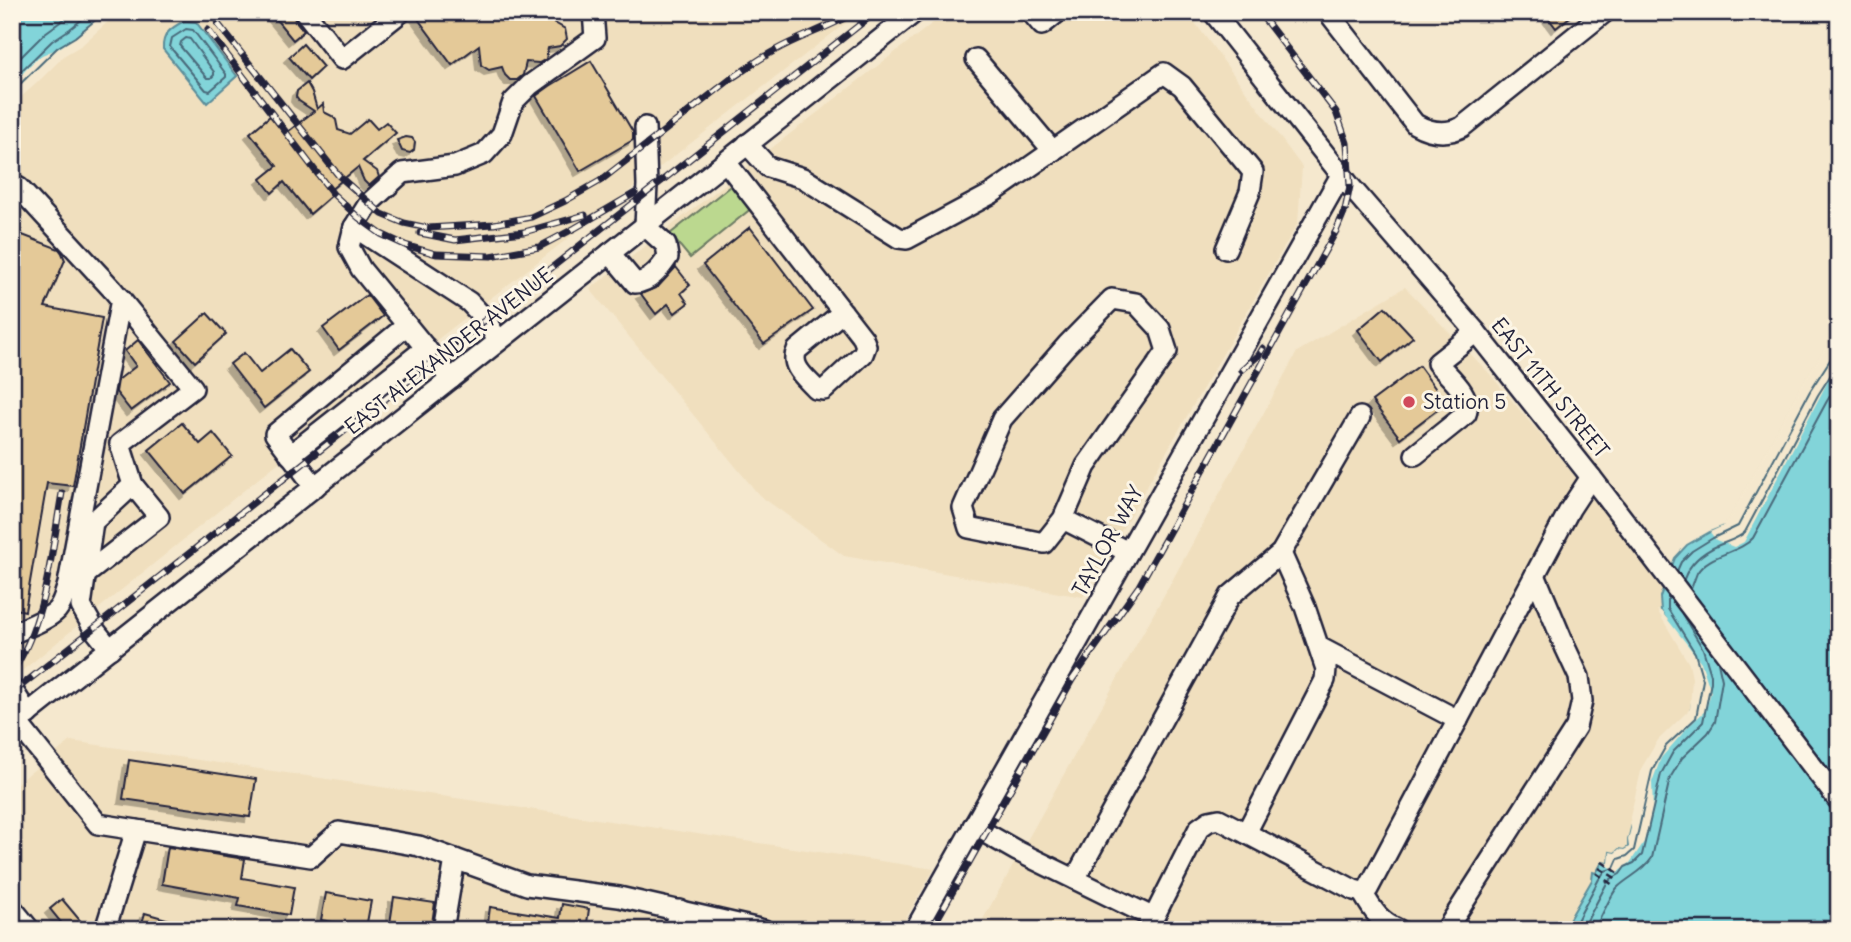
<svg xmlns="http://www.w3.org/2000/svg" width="1851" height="942" font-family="Delius,sans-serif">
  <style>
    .built { fill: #f0dfbe }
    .green { fill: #bbd88f; stroke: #6e7d65; stroke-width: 2 }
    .water { fill: #82d4d9; stroke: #5c8d9a; stroke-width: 2 }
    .pier { fill: #f5e8ce }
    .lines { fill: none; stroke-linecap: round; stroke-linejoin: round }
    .shore { stroke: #48697a; stroke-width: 2 }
    .building { fill: #e4c998; stroke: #22223b; stroke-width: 2; filter: url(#shadow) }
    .minor-casing { stroke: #22223b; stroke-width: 24 }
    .path { stroke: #22223b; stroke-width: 2.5; stroke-dasharray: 7 5; stroke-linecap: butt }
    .minor { stroke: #fcf5e5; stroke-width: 19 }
    .rail-casing { stroke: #22223b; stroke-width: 7 }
    .rail { stroke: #fcf5e5; stroke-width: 4.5; stroke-dasharray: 13; stroke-linecap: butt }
    .poi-dot { fill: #d1495b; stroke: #fcf5e5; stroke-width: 2.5 }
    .labels { text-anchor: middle; stroke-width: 6; stroke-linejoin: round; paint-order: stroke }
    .street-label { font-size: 21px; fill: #22223b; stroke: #fcf5e5 }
    .poi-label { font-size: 21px; fill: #22223b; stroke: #fcf5e5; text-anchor: start }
  </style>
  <defs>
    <filter id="shadow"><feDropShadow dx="-5" dy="5" stdDeviation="0" flood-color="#0004"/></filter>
  </defs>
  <rect width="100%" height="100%" fill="#f5e8ce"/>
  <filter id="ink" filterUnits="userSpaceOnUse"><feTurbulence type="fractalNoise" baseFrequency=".0143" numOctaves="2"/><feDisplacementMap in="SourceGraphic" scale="14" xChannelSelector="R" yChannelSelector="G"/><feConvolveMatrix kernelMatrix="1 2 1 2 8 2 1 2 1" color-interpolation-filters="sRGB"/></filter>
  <g filter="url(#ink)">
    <g class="built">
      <path d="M116,12H860L269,470L12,679V101L63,52Z"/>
      <path d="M947,12H1187L1302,167L1298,223L1083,597L844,556L759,495L590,289Z"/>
      <path d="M1405,287L1489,373L1594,499L1663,589L1660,597L1689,656L1696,679L1690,715L1646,769L1628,840V847L1609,864L1602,862L1596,873L1593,872L1592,880L1563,930H977L1173,579L1297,352Z"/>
      <path d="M71,741L934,869L899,930H12V787Z"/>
    </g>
    <path class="green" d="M734,183L753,207L690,258L670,234Z"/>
    <g class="water">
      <path d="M12,12H116L63,52L12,101Z"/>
      <path d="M184,21L196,22L237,76L207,103L163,49C162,34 171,28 184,21Z"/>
      <path d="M1839,333V930H1563L1592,880L1593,872L1596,873L1602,862L1609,863L1610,852L1615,853L1619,849L1624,850L1628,847V840L1646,769L1690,714L1696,678L1689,656L1661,611L1660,597L1675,558L1687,545L1710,532L1732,523Z"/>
    </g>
    <g class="pier">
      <path d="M102,12H119L82,45L65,55L37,83L12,105V85L31,64L42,55L59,48L76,36Z"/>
      <path d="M1839,329V360L1744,542L1734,547L1716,540L1710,532L1723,526L1726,521L1729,520L1801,386L1836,331Z"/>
      <path d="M1657,610L1661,611L1701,662L1711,692L1706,710L1688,727L1661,758L1652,782L1653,812L1644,842L1630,863L1618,872L1602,862L1609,863L1610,852L1615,853L1619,849L1624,850L1629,847L1628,840L1631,828L1630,817L1642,767L1658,740L1690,709L1692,678L1689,664Z"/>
    </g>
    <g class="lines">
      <g class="shore">
        <path d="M186,29L193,30L226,74V77L210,91L206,90L170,47L172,38Z"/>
        <path d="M186,38L190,39L214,72V75L211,78H207L180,46L181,42Z"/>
        <path d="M12,66L45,33L74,12"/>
        <path d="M12,80L52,41L70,29L91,12"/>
        <path d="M12,92L58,47L75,37L105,12"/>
        <path d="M1677,571L1681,562L1692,551L1713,538L1738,526L1810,391L1839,346"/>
        <path d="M1684,579C1690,562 1703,552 1719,545C1728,541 1738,539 1745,532L1818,395L1839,362"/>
        <path d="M1691,589C1693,584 1695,578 1697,573C1709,553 1739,554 1753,538L1827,401L1839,382"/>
        <path d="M1572,930L1599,879L1605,871L1614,868L1618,859L1627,856L1634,850L1652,771L1666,746L1696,718L1703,680L1695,653L1668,609V596"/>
        <path d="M1582,930L1607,883L1611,879L1620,874L1625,867L1634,863L1642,855L1661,774L1673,752L1703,722L1711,682V675L1703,649L1682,614"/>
        <path d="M1594,930C1600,920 1610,896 1617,888C1628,877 1643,872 1652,858L1670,778L1682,758L1708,733L1715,722L1722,680L1718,662"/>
      </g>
    </g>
    <g class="building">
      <path d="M270,12H292L295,20L304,31L293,40Z"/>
      <path d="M413,12H552L553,22L565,29L567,39L560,46L548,48L546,59L539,63L526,62L523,75L517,80H510L505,75L502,67L489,70L481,65L479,45L452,65Z"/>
      <path d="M1544,12H1576L1556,28Z"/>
      <path d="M303,44L323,67L309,80L289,57Z"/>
      <path d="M591,61L633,132V140L580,171L536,96L550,86Z"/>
      <path d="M307,83L312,92L317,109L323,104L324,112L332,116L336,120L338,130L350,134L368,119L377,129L386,122L396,133L363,161L377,171L379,177L370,185H368L364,181L358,167L329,191L332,195L310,214L284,182L272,193L261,179L277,166L250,133L270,116L285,134L314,111L299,101L296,97L297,91Z"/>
      <path d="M406,137L412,138L415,142L414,150L410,153L402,151L397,140Z"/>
      <path d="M750,227L813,310L764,344L703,265Z"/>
      <path d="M12,231L59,249L62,253L65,260L45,307L102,318L73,486L47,483L25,611L12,608Z"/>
      <path d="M676,267L690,285L681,293L688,303L675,313L668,304L656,314L641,294L658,287Z"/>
      <path d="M367,295L383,316L339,350L323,328Z"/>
      <path d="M1385,307L1413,337L1382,362L1358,330Z"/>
      <path d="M207,313L226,334L195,362L176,341Z"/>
      <path d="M138,340L170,382L131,411L116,392L118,380L136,366L125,351Z"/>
      <path d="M290,349L309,372L264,408L230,364L244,353L260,373Z"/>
      <path d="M1419,366L1446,403L1400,438L1372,401Z"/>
      <path d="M182,423L200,444L213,433L232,456L185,494L149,450Z"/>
      <path d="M129,760L256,779L250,817L123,799Z"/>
      <path d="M168,847L245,859L242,878L294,887L289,915L238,906L240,898L162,884Z"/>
      <path d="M326,893L371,901L366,928L321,920Z"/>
      <path d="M394,897L435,903L431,930H389Z"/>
      <path d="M62,899L88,930H67L50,909Z"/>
      <path d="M562,904L589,909L586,930H487L490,907L560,918Z"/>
      <path d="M145,913L191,926L190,930H140Z"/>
    </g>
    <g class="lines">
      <g class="minor-casing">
        <g id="minor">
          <path d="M305,12L342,59L401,12"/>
          <path d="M1031,12L1042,25L1058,12"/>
          <path d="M1213,12L1350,186L1476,332L1591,477L1839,801"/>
          <path d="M1328,12L1415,124C1431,133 1446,135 1462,127L1605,12"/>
          <path d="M976,59L1053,151"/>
          <path d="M747,144L768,167L803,178L899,238L907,239L991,194L1164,73L1182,86L1253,172L1250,192L1226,249"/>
          <path d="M726,162L863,338L866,346L863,354L824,390L816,389C806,378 789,366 797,350L843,312"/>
          <path d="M12,184L19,188L113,290L193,388L120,444L133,485L93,522L81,606L94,629L110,649"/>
          <path d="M354,227L469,302L486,320L498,341"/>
          <path d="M610,253L635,283C650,282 660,269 668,257L666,245L645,226L647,185L645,127"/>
          <path d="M451,379L361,269L349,247L354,227L369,203L402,173L455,166L484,154L502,134L513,102L530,85L595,38L593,12"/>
          <path d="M290,455L426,348"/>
          <path d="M1415,455L1466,414C1473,395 1449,377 1437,363L1476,332"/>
          <path d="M315,487L275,434L407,325"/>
          <path d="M1063,519L1044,543L969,528L963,508L1002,419L1067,345L1112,299L1136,303L1160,329L1167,351L1086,466L1063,519L1128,552"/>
          <path d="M85,575L159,517L133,485"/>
          <path d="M12,634C26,627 46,621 57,610C63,603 65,593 68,584L121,299"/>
          <path d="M1319,647L1458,720"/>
          <path d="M12,689L28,714"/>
          <path d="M17,722L98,824L311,857L339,832L419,846L527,885L619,897L764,930"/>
          <path d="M12,726L915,12"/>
          <path d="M973,826L1017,851L1148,915H1155L1199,828L1209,821L1219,819L1354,890L1362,892L1368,889L1570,509L1591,477"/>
          <path d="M1246,833L1325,680L1326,669L1305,607L1281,553"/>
          <path d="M1075,879L1230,596L1281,553L1360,417"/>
          <path d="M1362,892C1373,911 1379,921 1399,930"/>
          <path d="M12,908L30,930"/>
          <path d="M105,930L136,830"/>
          <path d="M443,930L455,859"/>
          <path d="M673,930L680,910"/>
          <path d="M915,930L1341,175"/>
          <path d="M1446,930L1576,727L1582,701L1579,677L1566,649L1535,575"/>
        </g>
      </g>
      <g class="path">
        <path d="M1602,862L1620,874"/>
        <path d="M1599,868L1617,879"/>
        <path d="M1596,873L1613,885"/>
      </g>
      <use href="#minor" class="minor"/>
      <g class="rail-casing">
        <g id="rail">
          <path d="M218,24L339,176L382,214L404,223L428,228L494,224L531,217L565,201L600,181L732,78C746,69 759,59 774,51C800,36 829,28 855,12"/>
          <path d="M208,30L333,194L359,218L381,234L405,245L436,254L491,256L539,247L575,228L635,193"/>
          <path d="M420,233L455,240L524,232L585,215"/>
          <path d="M1242,370L1259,355L1263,348"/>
          <path d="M12,672C45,626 52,549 62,493"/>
          <path d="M12,693L876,12"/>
          <path d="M931,930L1072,680L1139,586L1336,231L1345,210L1350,186L1347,143L1336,112L1259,12"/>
        </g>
      </g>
      <use href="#rail" class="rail"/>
    </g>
  </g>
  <circle class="poi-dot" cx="1409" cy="402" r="7"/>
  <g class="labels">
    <g class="street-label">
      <text transform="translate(449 351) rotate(-38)" y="7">EAST ALEXANDER AVENUE</text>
      <text transform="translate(1550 388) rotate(51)" y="7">EAST 11TH STREET</text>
      <text transform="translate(1108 541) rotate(-61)" y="7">TAYLOR WAY</text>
    </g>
    <g class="poi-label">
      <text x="1423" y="409">Station 5</text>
    </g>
  </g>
  <rect width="1851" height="942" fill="none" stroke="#fcf5e5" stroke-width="42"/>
  <rect x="21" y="21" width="1809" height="900" fill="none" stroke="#22223b" stroke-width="2.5" filter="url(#ink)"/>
</svg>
